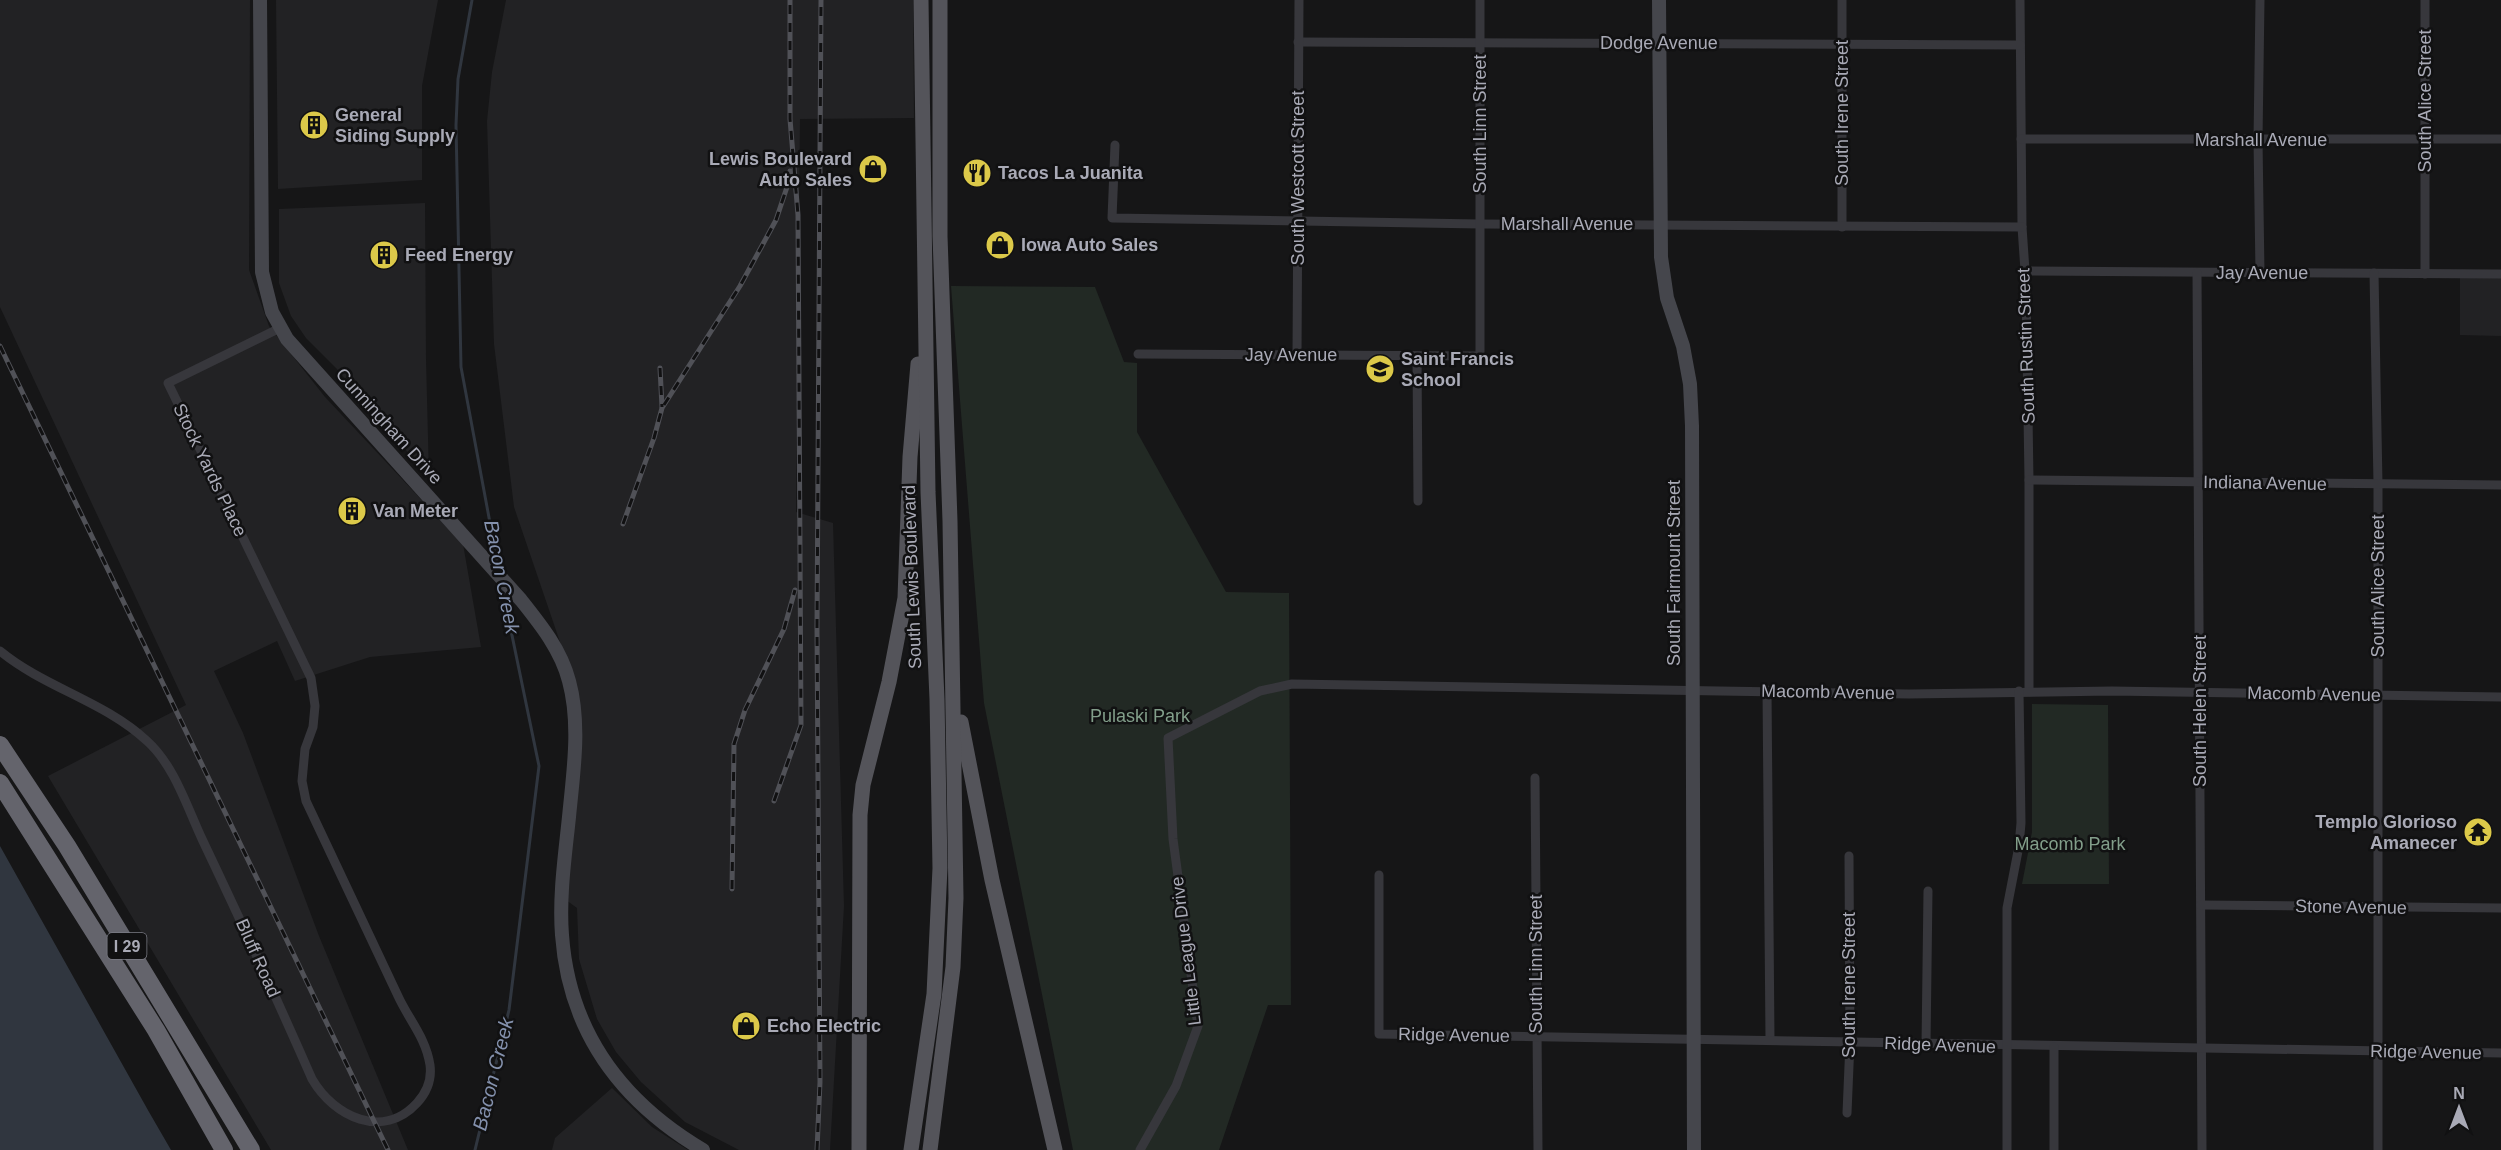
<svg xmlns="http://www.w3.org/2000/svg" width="2501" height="1150" font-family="Arial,sans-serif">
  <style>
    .built { fill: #222224 }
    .green { fill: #222924 }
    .water { fill: #30363f }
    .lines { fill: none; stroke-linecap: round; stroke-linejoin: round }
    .stream { stroke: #30363f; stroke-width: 3 }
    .street { stroke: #37373c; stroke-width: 9 }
    .secondary { stroke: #45464c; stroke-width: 14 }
    .primary { stroke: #54545a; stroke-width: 15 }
    .highway { stroke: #64646c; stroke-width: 18 }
    .rail-casing { stroke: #505157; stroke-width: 5 }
    .rail { stroke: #111112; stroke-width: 3; stroke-dasharray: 9; stroke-linecap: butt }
    .labels { text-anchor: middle; stroke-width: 5; stroke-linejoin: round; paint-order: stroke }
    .shield { fill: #111112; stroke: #7b7c85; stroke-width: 1.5 }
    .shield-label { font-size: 16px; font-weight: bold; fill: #a9aab6 }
    .street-label { font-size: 18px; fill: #a9aab6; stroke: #111112 }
    .poi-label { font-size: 18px; font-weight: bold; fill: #a9aab6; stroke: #111112; text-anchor: start }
    .park-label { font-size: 18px; fill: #829e8a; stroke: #111112 }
    .water-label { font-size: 20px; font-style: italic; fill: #8491ad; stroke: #111112 }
  </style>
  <rect width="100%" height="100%" fill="#161617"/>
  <g class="built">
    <path d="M0,0H250L249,270L269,326L325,397L463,544L481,647L370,657L295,681L277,641L214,671L243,733L319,936L408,1150H271L48,776L186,705L0,307Z"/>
    <path d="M276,0H438L422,86V180L278,189Z"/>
    <path d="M506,0H913L914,118L800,119L796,512L833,523L844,906L830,1150H739L685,1122L641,1082L616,1052L597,1019L579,959L577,908L566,900L577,692L514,507L494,344L487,121L492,72Z"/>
    <path d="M425,203L426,359L429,477L336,368L306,338L291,316L279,283V209Z"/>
    <path d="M2460,271L2501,272V336L2460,335Z"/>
    <path d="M612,1088L652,1127L688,1150H552L555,1138Z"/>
  </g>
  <g class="green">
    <path d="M951,286L1095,287L1124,362L1137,363V432L1226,592L1289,593L1291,1005H1268L1219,1150H1073L984,703Z"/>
    <path d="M2032,704L2108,705L2109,884H2022L2032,832Z"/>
  </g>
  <path class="water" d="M0,846L149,1112L171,1150H0Z"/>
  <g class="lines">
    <g class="stream">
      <path d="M472,0L458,79L456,125L461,367L498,566"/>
      <path d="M475,1150L509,1010L539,766L502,587"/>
    </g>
    <g class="street">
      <path d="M1842,0V227"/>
      <path d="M2020,0L2022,227L2026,285L2029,480V691"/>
      <path d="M2425,0V274"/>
      <path d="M1298,42L2020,45"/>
      <path d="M2021,139H2501"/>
      <path d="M1115,145L1112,218L1480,224L2022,227"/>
      <path d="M2023,271L2501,274"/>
      <path d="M2197,273L2202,1150"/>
      <path d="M2260,273L2258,140L2260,0"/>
      <path d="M2374,273L2378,484V1150"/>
      <path d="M1138,354L1480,356V0"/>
      <path d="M1297,356L1299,0"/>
      <path d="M1417,356L1418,501"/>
      <path d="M2029,480L2501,485"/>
      <path d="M0,651C45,688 104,701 147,741C174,765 187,807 202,839C240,919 277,999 312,1079C334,1117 383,1140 417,1103C427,1092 432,1080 430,1065C426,1038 409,1020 398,996C367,931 337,866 306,801L302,781L305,749L313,727L315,706L311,678L168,383L280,328"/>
      <path d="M1767,690L1770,1040"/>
      <path d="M1535,778L1538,1150"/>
      <path d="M1379,875V1034L2501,1053"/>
      <path d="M2201,905L2501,908"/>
      <path d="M1926,1045L1928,891"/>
      <path d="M2054,1047V1150"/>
      <path d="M1847,1113L1850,1042L1849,856"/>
      <path d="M1140,1150L1176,1086L1198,1026L1173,839L1168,738L1260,691L1292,684L1909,694L2112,691L2501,697"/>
      <path d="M2007,1150V908L2019,846L2021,823L2019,691"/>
    </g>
    <g class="secondary">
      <path d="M260,0L262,272L272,312L287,339L521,600C541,625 561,650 569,681C581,725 573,774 569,817C565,856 559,896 562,935C569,1032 622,1102 703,1150"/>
      <path d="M1659,0L1661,257L1667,298L1683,346L1690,384L1692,426L1694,1150"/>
    </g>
    <g class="primary">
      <path d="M961,722L992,880L1055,1150"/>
      <path d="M859,1150L860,815L863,785L889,682L905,598L910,457L918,364"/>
      <path d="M911,1150L934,994L940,868L937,699L928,492L921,0"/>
      <path d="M930,1150L953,967L956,898L950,521L940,236V0"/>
    </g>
    <g class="highway">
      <path d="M0,745L67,846L251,1150"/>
      <path d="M0,783L156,1030L224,1150"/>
    </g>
    <g class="rail-casing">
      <g id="rail">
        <path d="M0,346L388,1150"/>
        <path d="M660,368L662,407"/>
        <path d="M623,524L654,438L662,408L740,286L776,220L789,181L790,171"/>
        <path d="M774,801L801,725L798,215L790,119V0"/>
        <path d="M732,889L734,744L745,710L784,629L795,590"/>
        <path d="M817,1150L820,1082L817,627L821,0"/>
      </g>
    </g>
    <use href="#rail" class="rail"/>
  </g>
  <defs>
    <g id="building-disc" transform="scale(1.5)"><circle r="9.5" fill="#dcc949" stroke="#111112"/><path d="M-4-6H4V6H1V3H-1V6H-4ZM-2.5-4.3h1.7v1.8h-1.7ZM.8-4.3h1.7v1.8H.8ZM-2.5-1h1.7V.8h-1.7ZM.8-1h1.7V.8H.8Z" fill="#111"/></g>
    <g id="shop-disc" transform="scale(1.5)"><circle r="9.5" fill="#dcc949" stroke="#111112"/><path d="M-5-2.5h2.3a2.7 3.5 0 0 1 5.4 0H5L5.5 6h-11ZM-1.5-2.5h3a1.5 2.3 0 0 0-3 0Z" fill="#111"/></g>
    <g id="restaurant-disc" transform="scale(1.5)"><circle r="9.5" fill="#dcc949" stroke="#111112"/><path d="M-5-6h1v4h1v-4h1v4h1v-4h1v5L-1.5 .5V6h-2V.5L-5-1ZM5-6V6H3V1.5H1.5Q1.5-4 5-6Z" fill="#111"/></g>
    <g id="school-disc" transform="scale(1.5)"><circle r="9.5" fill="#dcc949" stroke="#111112"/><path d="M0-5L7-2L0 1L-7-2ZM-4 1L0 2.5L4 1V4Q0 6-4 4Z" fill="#111"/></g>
    <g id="temple-disc" transform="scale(1.5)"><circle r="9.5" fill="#dcc949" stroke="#111112"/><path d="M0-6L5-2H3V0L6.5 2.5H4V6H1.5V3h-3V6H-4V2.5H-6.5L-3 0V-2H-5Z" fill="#111"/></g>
  </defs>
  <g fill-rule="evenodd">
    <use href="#building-disc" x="314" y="125"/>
    <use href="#shop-disc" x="873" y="169"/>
    <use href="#restaurant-disc" x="977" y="173"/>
    <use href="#shop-disc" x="1000" y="245"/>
    <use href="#building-disc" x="384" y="255"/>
    <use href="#school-disc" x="1380" y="369"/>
    <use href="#building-disc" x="352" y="511"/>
    <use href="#temple-disc" x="2478" y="832"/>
    <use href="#shop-disc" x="746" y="1026"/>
  </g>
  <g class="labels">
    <rect class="shield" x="107.5" y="933" width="39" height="26" rx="4.5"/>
    <g class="shield-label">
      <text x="127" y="952">I 29</text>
    </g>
    <g class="street-label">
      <text x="1659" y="49">Dodge Avenue</text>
      <text transform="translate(2425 101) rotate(-90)" y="6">South Alice Street</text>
      <text transform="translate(1842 113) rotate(-90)" y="6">South Irene Street</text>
      <text transform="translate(1480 124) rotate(-90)" y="6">South Linn Street</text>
      <text x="2261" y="146">Marshall Avenue</text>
      <text transform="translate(1298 178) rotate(-90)" y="6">South Westcott Street</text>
      <text x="1567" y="230">Marshall Avenue</text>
      <text x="2262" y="279">Jay Avenue</text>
      <text transform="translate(2026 346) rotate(-92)" y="6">South Rustin Street</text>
      <text x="1291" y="361">Jay Avenue</text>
      <text transform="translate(389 426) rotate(48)" y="6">Cunningham Drive</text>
      <text transform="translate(210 470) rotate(64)" y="6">Stock Yards Place</text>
      <text transform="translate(2265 483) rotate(1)" y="6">Indiana Avenue</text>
      <text transform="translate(1674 573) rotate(-90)" y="6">South Fairmount Street</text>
      <text transform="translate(912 577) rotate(-92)" y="6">South Lewis Boulevard</text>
      <text transform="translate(2378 586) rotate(-90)" y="6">South Alice Street</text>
      <text transform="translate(1828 692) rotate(1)" y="6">Macomb Avenue</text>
      <text transform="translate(2314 694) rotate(1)" y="6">Macomb Avenue</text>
      <text transform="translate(2200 711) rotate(-90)" y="6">South Helen Street</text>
      <text transform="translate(2351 907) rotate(1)" y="6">Stone Avenue</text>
      <text transform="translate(1186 951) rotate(-97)" y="6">Little League Drive</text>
      <text transform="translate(258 958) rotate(66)" y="6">Bluff Road</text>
      <text transform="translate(1536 964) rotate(-90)" y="6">South Linn Street</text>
      <text transform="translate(1849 985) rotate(-90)" y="6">South Irene Street</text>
      <text transform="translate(1454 1035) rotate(1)" y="6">Ridge Avenue</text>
      <text transform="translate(1940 1045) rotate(2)" y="6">Ridge Avenue</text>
      <text transform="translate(2426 1052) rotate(1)" y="6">Ridge Avenue</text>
    </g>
    <g class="poi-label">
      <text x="335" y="121">General<tspan x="335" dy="21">Siding Supply</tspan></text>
      <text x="852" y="165" text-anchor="end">Lewis Boulevard<tspan x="852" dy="21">Auto Sales</tspan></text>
      <text x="998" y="179">Tacos La Juanita</text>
      <text x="1021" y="251">Iowa Auto Sales</text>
      <text x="405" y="261">Feed Energy</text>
      <text x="1401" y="365">Saint Francis<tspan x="1401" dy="21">School</tspan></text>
      <text x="373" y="517">Van Meter</text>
      <text x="2457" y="828" text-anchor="end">Templo Glorioso<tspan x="2457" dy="21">Amanecer</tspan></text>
      <text x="767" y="1032">Echo Electric</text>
    </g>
    <g class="park-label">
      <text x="1140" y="722">Pulaski Park</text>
      <text x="2070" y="850">Macomb Park</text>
    </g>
    <g class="water-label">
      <text transform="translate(502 577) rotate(79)" y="7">Bacon Creek</text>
      <text transform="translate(493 1074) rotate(-76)" y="7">Bacon Creek</text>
    </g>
  </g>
  <g transform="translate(2459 1108)" stroke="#111112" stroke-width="4.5" paint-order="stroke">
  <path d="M0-4.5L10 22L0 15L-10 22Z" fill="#a9aab6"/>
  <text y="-9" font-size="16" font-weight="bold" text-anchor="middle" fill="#a9aab6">N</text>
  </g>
</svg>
